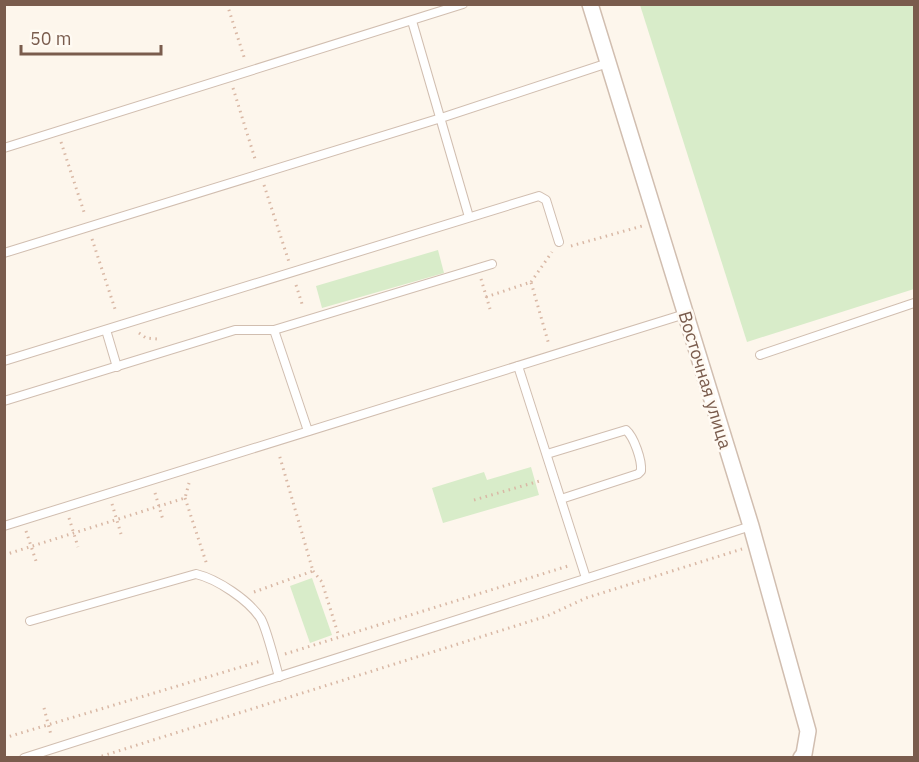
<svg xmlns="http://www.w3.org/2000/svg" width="919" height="762" font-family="'IBM Plex Sans',sans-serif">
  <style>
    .green { fill: #d8ecc9 }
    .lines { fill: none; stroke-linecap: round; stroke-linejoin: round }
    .service-casing { stroke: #d1beb0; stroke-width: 10 }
    .minor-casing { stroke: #d1beb0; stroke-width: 18 }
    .path { stroke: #d9b8a5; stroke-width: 3; stroke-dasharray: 1.5 4.5; stroke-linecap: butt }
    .service { stroke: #fff; stroke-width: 8 }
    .minor { stroke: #fff; stroke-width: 15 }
    .labels { text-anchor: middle; stroke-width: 5; stroke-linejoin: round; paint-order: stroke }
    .street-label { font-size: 18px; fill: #7a5c4d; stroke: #fffaf3 }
  </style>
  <rect width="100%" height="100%" fill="#fdf6ec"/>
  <g class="green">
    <path d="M640,5H914V289L747,342Z"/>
    <path d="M438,250L444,273L322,308L316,286Z"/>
    <path d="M531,467L539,495L443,523L432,488L484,472L487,480Z"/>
    <path d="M312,578L332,635L310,643L290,586Z"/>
  </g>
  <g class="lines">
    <g class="service-casing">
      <g id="service">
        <path d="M412,21L469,217"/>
        <path d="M4,148L463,4"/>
        <path d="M4,253L441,118L608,63"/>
        <path d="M106,330L117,367"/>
        <path d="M274,330L308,431"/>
        <path d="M760,355L914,303"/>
        <path d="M4,361L539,196L546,200L559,242"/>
        <path d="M518,366L586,578"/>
        <path d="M4,401L235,330H274L492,264"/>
        <path d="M547,454L626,430C634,437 642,460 641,471L638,474L561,499"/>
        <path d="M4,526L685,314"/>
        <path d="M30,621L196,574C217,579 249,600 261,619C267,630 275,663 279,677"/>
        <path d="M24,758L751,526"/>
      </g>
    </g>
    <g class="minor-casing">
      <path id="minor" d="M590,4L751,526L808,731L804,754L801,758"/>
    </g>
    <g class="path">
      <path d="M227,4L245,60"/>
      <path d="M233,88L256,162"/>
      <path d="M61,142L85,215"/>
      <path d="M264,185L289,262"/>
      <path d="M92,239L116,312"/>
      <path d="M571,246L642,226"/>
      <path d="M481,279L490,309"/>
      <path d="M531,282L552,252"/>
      <path d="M296,285L303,307"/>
      <path d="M486,297L531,282L549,345"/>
      <path d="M139,333L146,338L157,339"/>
      <path d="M155,493L163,520"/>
      <path d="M185,498L207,565"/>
      <path d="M474,500L543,480"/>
      <path d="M112,504L121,534"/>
      <path d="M69,518L78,547"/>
      <path d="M26,531L36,561"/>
      <path d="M4,555L185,498L189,483"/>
      <path d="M313,571L322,582L339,637"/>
      <path d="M254,592L313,571L279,454"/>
      <path d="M285,654L568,566"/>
      <path d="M44,708L51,735"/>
      <path d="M4,738L261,661"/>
      <path d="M96,758L547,616L586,598L742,549"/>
    </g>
    <use href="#service" class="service"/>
    <use href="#minor" class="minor"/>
  </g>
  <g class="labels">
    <g class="street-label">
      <text transform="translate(705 380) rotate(73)" y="6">Восточная улица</text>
    </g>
  </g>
  <rect width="919" height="762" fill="none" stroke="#7a5c4d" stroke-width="12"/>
  <path d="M21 45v9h140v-9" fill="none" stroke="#7a5c4d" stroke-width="3"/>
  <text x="30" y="45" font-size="18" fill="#7a5c4d" stroke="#fffaf3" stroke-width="4.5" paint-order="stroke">50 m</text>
</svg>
